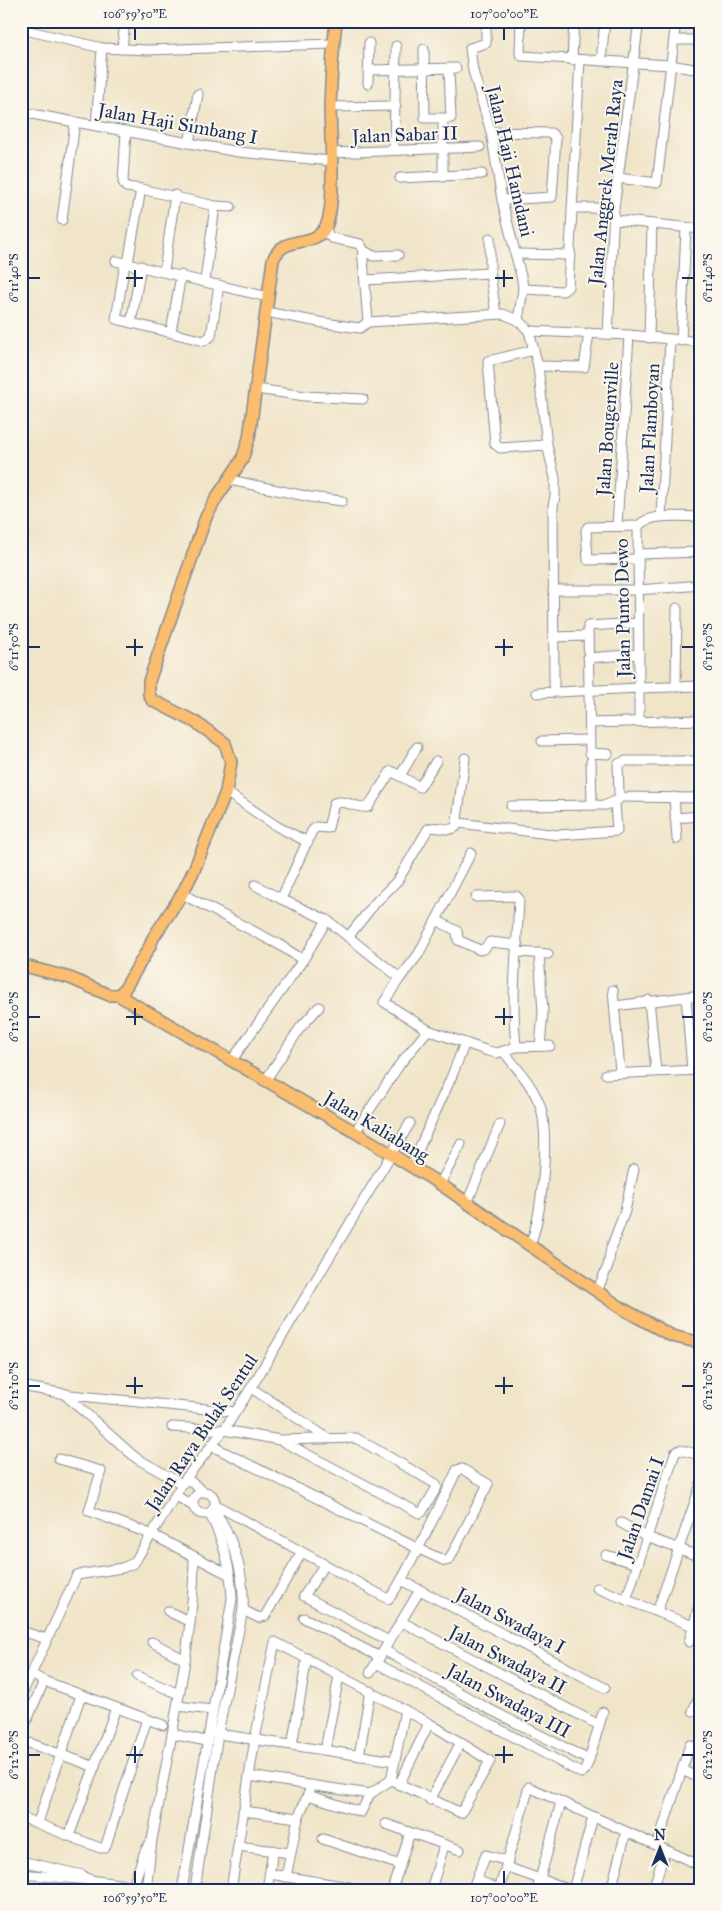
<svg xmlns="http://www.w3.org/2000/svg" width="722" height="1911" font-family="'IM FELL Great Primer',serif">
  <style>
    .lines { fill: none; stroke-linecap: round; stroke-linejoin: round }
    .minor-casing { stroke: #868a94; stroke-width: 11 }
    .major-casing { stroke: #868a94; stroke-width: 14 }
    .minor { stroke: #fff; stroke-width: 9 }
    .major { stroke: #fbbd6e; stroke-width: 11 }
    .ticks { fill: none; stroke: #1b2f5e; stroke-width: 2 }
    .labels { text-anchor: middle; stroke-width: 4; stroke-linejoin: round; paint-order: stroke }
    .street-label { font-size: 19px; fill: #1b2f5e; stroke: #fbf7ec }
    .neatline { fill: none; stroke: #1b2f5e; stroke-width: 2 }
    .ticks-label { font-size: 12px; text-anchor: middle; fill: #1b2f5e }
  </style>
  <rect width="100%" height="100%" fill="#fbf7ec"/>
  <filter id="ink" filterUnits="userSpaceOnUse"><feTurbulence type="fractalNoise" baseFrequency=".02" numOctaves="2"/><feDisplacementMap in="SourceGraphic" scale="10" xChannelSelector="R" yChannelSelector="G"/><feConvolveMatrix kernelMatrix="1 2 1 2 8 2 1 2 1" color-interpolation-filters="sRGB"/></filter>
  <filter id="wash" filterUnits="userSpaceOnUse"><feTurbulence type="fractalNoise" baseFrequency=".0096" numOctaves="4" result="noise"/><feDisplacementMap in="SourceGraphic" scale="20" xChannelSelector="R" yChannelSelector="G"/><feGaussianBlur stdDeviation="1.12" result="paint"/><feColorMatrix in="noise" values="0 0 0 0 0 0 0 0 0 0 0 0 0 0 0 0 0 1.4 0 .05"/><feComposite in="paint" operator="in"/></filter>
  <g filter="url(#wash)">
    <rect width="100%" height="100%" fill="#f1e5c9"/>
  </g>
  <g filter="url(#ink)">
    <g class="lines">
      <g class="minor-casing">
        <g id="minor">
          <path d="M486,21V43L470,48L473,71L491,132L502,200L522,280L523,289L518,320"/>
          <path d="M521,21L520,54L522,56L670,65L700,70"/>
          <path d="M21,29L102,48L148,50L333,44"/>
          <path d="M674,40H701"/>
          <path d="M122,49L125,21"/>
          <path d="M424,49L425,118H451L449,69"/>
          <path d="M572,60L574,21"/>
          <path d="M601,61L605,21"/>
          <path d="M369,70L456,68"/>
          <path d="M368,84L369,43"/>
          <path d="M330,107L396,106"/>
          <path d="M21,112L238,152L331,161"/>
          <path d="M96,126L102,48"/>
          <path d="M126,131L123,182L126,187L141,189"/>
          <path d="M491,132L551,133L556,138L552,197L502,200"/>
          <path d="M189,143L198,94"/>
          <path d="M394,150L396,46"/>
          <path d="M331,153L480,147"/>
          <path d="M443,177V120"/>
          <path d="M400,178L482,174"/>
          <path d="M618,178L657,183L676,21"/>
          <path d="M215,206L231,207"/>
          <path d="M572,208H614"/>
          <path d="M62,220L75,122"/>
          <path d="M615,220L701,229"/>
          <path d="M326,227L328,235L332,238L360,244L362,247L368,322"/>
          <path d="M363,250L373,256L398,255"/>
          <path d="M515,254L571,255"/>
          <path d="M116,261L268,297"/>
          <path d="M125,263L116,319L204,341L211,336L219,285"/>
          <path d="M128,263L141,189L215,206L205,281"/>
          <path d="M164,271L175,195"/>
          <path d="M490,273V238"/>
          <path d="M365,280L490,273L496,314"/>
          <path d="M523,289L563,291L568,287L580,60"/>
          <path d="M266,312L324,323L360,328L368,322"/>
          <path d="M368,322L503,314L518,320L529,331L538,366L547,445L555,478V497L553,506L554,685"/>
          <path d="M131,323L141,266"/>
          <path d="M529,331L629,335L701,342"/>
          <path d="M171,332L181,275"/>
          <path d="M608,334L614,208L639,21"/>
          <path d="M649,338L652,224"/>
          <path d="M681,341L686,228"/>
          <path d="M534,350L488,361L495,444L500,448L547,445"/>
          <path d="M538,366L584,367L589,333"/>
          <path d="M256,389L305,396L363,399"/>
          <path d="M230,480L310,497L342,501"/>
          <path d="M661,517L670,340"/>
          <path d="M617,526L629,335"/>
          <path d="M638,526L639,688L701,686"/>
          <path d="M638,526L588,527L586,530L588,560L638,559"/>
          <path d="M638,526C651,512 683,517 701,517"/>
          <path d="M638,554L701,552"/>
          <path d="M553,590H638L701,585"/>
          <path d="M553,637L588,636"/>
          <path d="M588,658L639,654"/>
          <path d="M676,687L677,608"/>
          <path d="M537,693L639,688V721"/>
          <path d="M590,723L701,720"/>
          <path d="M542,741L589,740"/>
          <path d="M608,754L590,753L588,626L638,623"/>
          <path d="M436,761L420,787L391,771L368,807C356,809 345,799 334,803L328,828L316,827L312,831L281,899L327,920L400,978L384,1002L428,1030L488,1051L497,1053L516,1047L550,1046"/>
          <path d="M591,761L592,805"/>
          <path d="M701,761H625L618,764L619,793L622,797L701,798"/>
          <path d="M400,776L417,747"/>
          <path d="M226,792L278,827L308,842"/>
          <path d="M674,797L677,839"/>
          <path d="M511,806L606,805L618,800"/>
          <path d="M675,818L701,816"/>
          <path d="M459,823L558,835L617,831L615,803"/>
          <path d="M255,885L281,899"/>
          <path d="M182,894L278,944L303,960"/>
          <path d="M476,897L516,896L519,899C517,948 511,997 516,1047"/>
          <path d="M436,920L457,931L458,940L480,950L484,949L490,942L518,945"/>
          <path d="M348,937L376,902L398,880L428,829C437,824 448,833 456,827L465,758"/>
          <path d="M517,952L548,954"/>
          <path d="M539,953L543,1012L540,1046"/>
          <path d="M400,978L418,955L471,853"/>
          <path d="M613,990L620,1072"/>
          <path d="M686,997L692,1070"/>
          <path d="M649,1000L656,1071"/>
          <path d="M615,1006L701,995"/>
          <path d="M504,1052C517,1069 532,1084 540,1105C550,1135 542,1215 530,1245"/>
          <path d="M232,1060L303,960L327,920"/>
          <path d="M606,1074L701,1070"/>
          <path d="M265,1081L300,1028L319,1007"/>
          <path d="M355,1132L400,1064L428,1030"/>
          <path d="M411,1166L451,1078L465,1043"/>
          <path d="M440,1184L461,1144"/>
          <path d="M467,1203L500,1124"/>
          <path d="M597,1291L608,1266L611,1248L625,1211L634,1169"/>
          <path d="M21,1386L71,1395L235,1412"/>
          <path d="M251,1388L326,1437"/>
          <path d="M63,1393L136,1458L182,1484"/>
          <path d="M172,1427L224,1430L280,1440L356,1438L436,1484L437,1487L422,1512L419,1513L280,1440"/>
          <path d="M212,1444L218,1449L417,1548L445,1561L449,1560L488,1484L462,1469L457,1470C449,1487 397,1595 388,1599L216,1505"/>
          <path d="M59,1459L101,1471L89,1511L153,1535L230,1575"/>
          <path d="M186,1478L204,1492"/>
          <circle cx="204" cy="1503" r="11"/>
          <path d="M175,1495L193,1506"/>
          <path d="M621,1523L647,1537L701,1557"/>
          <path d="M606,1555L638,1564"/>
          <path d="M324,1565L304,1596L389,1641"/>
          <path d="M401,1580L605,1688"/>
          <path d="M597,1588L693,1626"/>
          <path d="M626,1600L675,1453L680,1450L701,1455"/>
          <path d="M243,1610L259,1618L265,1616L302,1552"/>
          <path d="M168,1611L190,1622"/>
          <path d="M657,1612L701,1484"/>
          <path d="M304,1618L380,1657"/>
          <path d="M402,1622L599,1725"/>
          <path d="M21,1631L47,1639"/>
          <path d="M152,1642L185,1660"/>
          <path d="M689,1642L701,1598"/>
          <path d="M384,1650L485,1707L589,1760L603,1712"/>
          <path d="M376,1663L581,1773L585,1770L589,1760"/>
          <path d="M370,1673L420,1590"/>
          <path d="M31,1674L44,1681L163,1725"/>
          <path d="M137,1676L179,1694"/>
          <path d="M21,1696L77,1575L122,1568L134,1563L186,1478L224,1430L251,1388L410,1123"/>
          <path d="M178,1706L212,1710"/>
          <path d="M693,1711L701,1691"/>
          <path d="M212,1733L395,1761"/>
          <path d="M21,1734L44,1681"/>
          <path d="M172,1734C183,1676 194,1616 194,1557"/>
          <path d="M21,1740L95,1767"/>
          <path d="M292,1745L307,1658"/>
          <path d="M325,1750L339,1676"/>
          <path d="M359,1756L370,1691"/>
          <path d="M682,1770L701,1779"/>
          <path d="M249,1776L370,1794L391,1780L405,1710"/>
          <path d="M399,1785L429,1723"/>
          <path d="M308,1795L361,1812L370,1794"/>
          <path d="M430,1800L461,1742"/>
          <path d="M243,1811L298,1818"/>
          <path d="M21,1817L100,1848H105L147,1719"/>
          <path d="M38,1822L81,1695"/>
          <path d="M386,1824L460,1850"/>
          <path d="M69,1836L116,1708"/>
          <path d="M323,1839L400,1865"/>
          <path d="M238,1846L290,1853"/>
          <path d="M657,1846L690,1745"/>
          <path d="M21,1861L82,1875L90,1880"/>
          <path d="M506,1867L571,1890"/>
          <path d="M21,1874L90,1880L146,1888"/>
          <path d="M270,1874L349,1887L348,1890"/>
          <path d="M286,1877L298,1818L312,1785"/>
          <path d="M476,1880L499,1889"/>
          <path d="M133,1886L145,1851L150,1843"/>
          <path d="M146,1890L152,1840L172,1734L206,1741"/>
          <path d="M182,1890L232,1599C231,1570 223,1539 209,1513"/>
          <path d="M195,1890L218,1733L243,1610C245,1575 234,1539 214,1509"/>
          <path d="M231,1890L255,1739L275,1642L429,1723L490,1761L461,1813L391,1780"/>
          <path d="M267,1890L273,1850"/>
          <path d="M392,1890L410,1833"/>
          <path d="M431,1890L444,1845"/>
          <path d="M472,1890L486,1855L508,1861"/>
          <path d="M499,1890L529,1787L701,1866"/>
          <path d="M537,1890L561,1802"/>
          <path d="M573,1890L593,1817"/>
          <path d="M611,1890L626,1832"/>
          <path d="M653,1890L665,1850"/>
          <path d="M695,1890L701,1871"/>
        </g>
      </g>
      <g class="major-casing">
        <g id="major">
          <path d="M21,965L70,978L109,995H118L355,1132L440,1184L623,1309L672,1336L701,1343"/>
          <path d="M118,995L124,990L150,946L153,938L182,894L194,870L226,792L231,762L225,743L195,722L152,700L149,694V681L206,517L217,497L242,460L249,438L273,260C284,233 313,249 325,228C337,209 330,132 330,106C331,78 333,49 336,21"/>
        </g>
      </g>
      <use href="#minor" class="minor"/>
      <use href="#major" class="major"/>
    </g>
  </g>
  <path class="ticks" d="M135,28V40M504,28V40M135,270V287M504,270V287M28,278H40M126,278H143M495,278H513M682,278H694M135,639V656M504,639V656M28,647H40M126,647H143M495,647H513M682,647H694M135,1008V1025M504,1008V1025M28,1017H40M126,1017H143M495,1017H513M682,1017H694M135,1377V1394M504,1377V1394M28,1386H40M126,1386H143M495,1386H513M682,1386H694M135,1746V1763M504,1746V1763M28,1755H40M126,1755H143M495,1755H513M682,1755H694M135,1871V1884M504,1871V1884"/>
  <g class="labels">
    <g class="street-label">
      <text transform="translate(178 123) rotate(10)" y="7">Jalan Haji Simbang I</text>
      <text transform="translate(405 134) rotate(-2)" y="7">Jalan Sabar II</text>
      <text transform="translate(511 161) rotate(77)" y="7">Jalan Haji Hamdani</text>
      <text transform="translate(605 182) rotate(-84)" y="7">Jalan Anggrek Merah Raya</text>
      <text transform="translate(649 428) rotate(-87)" y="7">Jalan Flamboyan</text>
      <text transform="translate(607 429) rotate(-86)" y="7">Jalan Bougenville</text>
      <text transform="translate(622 608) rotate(-91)" y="7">Jalan Punto Dewo</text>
      <text transform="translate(377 1126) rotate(31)" y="7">Jalan Kaliabang</text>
      <text transform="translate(201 1432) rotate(-56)" y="7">Jalan Raya Bulak Sentul</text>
      <text transform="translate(640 1508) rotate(-71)" y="7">Jalan Damai I</text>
      <text transform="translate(511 1620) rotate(28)" y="7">Jalan Swadaya I</text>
      <text transform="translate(508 1659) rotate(27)" y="7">Jalan Swadaya II</text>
      <text transform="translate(509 1700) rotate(28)" y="7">Jalan Swadaya III</text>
    </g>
  </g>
  <rect width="722" height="1911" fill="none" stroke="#fbf7ec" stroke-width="55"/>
  <g transform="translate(660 1848)" stroke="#fbf7ec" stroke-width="4" paint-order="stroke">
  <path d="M0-4L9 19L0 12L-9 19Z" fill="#1b2f5e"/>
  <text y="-8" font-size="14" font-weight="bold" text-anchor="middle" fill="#1b2f5e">N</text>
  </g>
  <rect x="28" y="28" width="666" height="1856" class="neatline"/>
  <g class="ticks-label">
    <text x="135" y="18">106°59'50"E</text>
    <text x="504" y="18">107°00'00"E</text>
    <text transform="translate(14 278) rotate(-90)" y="4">6°11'40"S</text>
    <text transform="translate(708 278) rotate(-90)" y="4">6°11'40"S</text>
    <text transform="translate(14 647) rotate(-90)" y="4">6°11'50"S</text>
    <text transform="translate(708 647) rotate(-90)" y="4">6°11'50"S</text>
    <text transform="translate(14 1017) rotate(-90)" y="4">6°12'00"S</text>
    <text transform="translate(708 1017) rotate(-90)" y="4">6°12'00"S</text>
    <text transform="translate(14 1386) rotate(-90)" y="4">6°12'10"S</text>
    <text transform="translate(708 1386) rotate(-90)" y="4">6°12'10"S</text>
    <text transform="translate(14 1755) rotate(-90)" y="4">6°12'20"S</text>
    <text transform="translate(708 1755) rotate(-90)" y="4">6°12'20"S</text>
    <text x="135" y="1902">106°59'50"E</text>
    <text x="504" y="1902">107°00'00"E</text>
  </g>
</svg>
